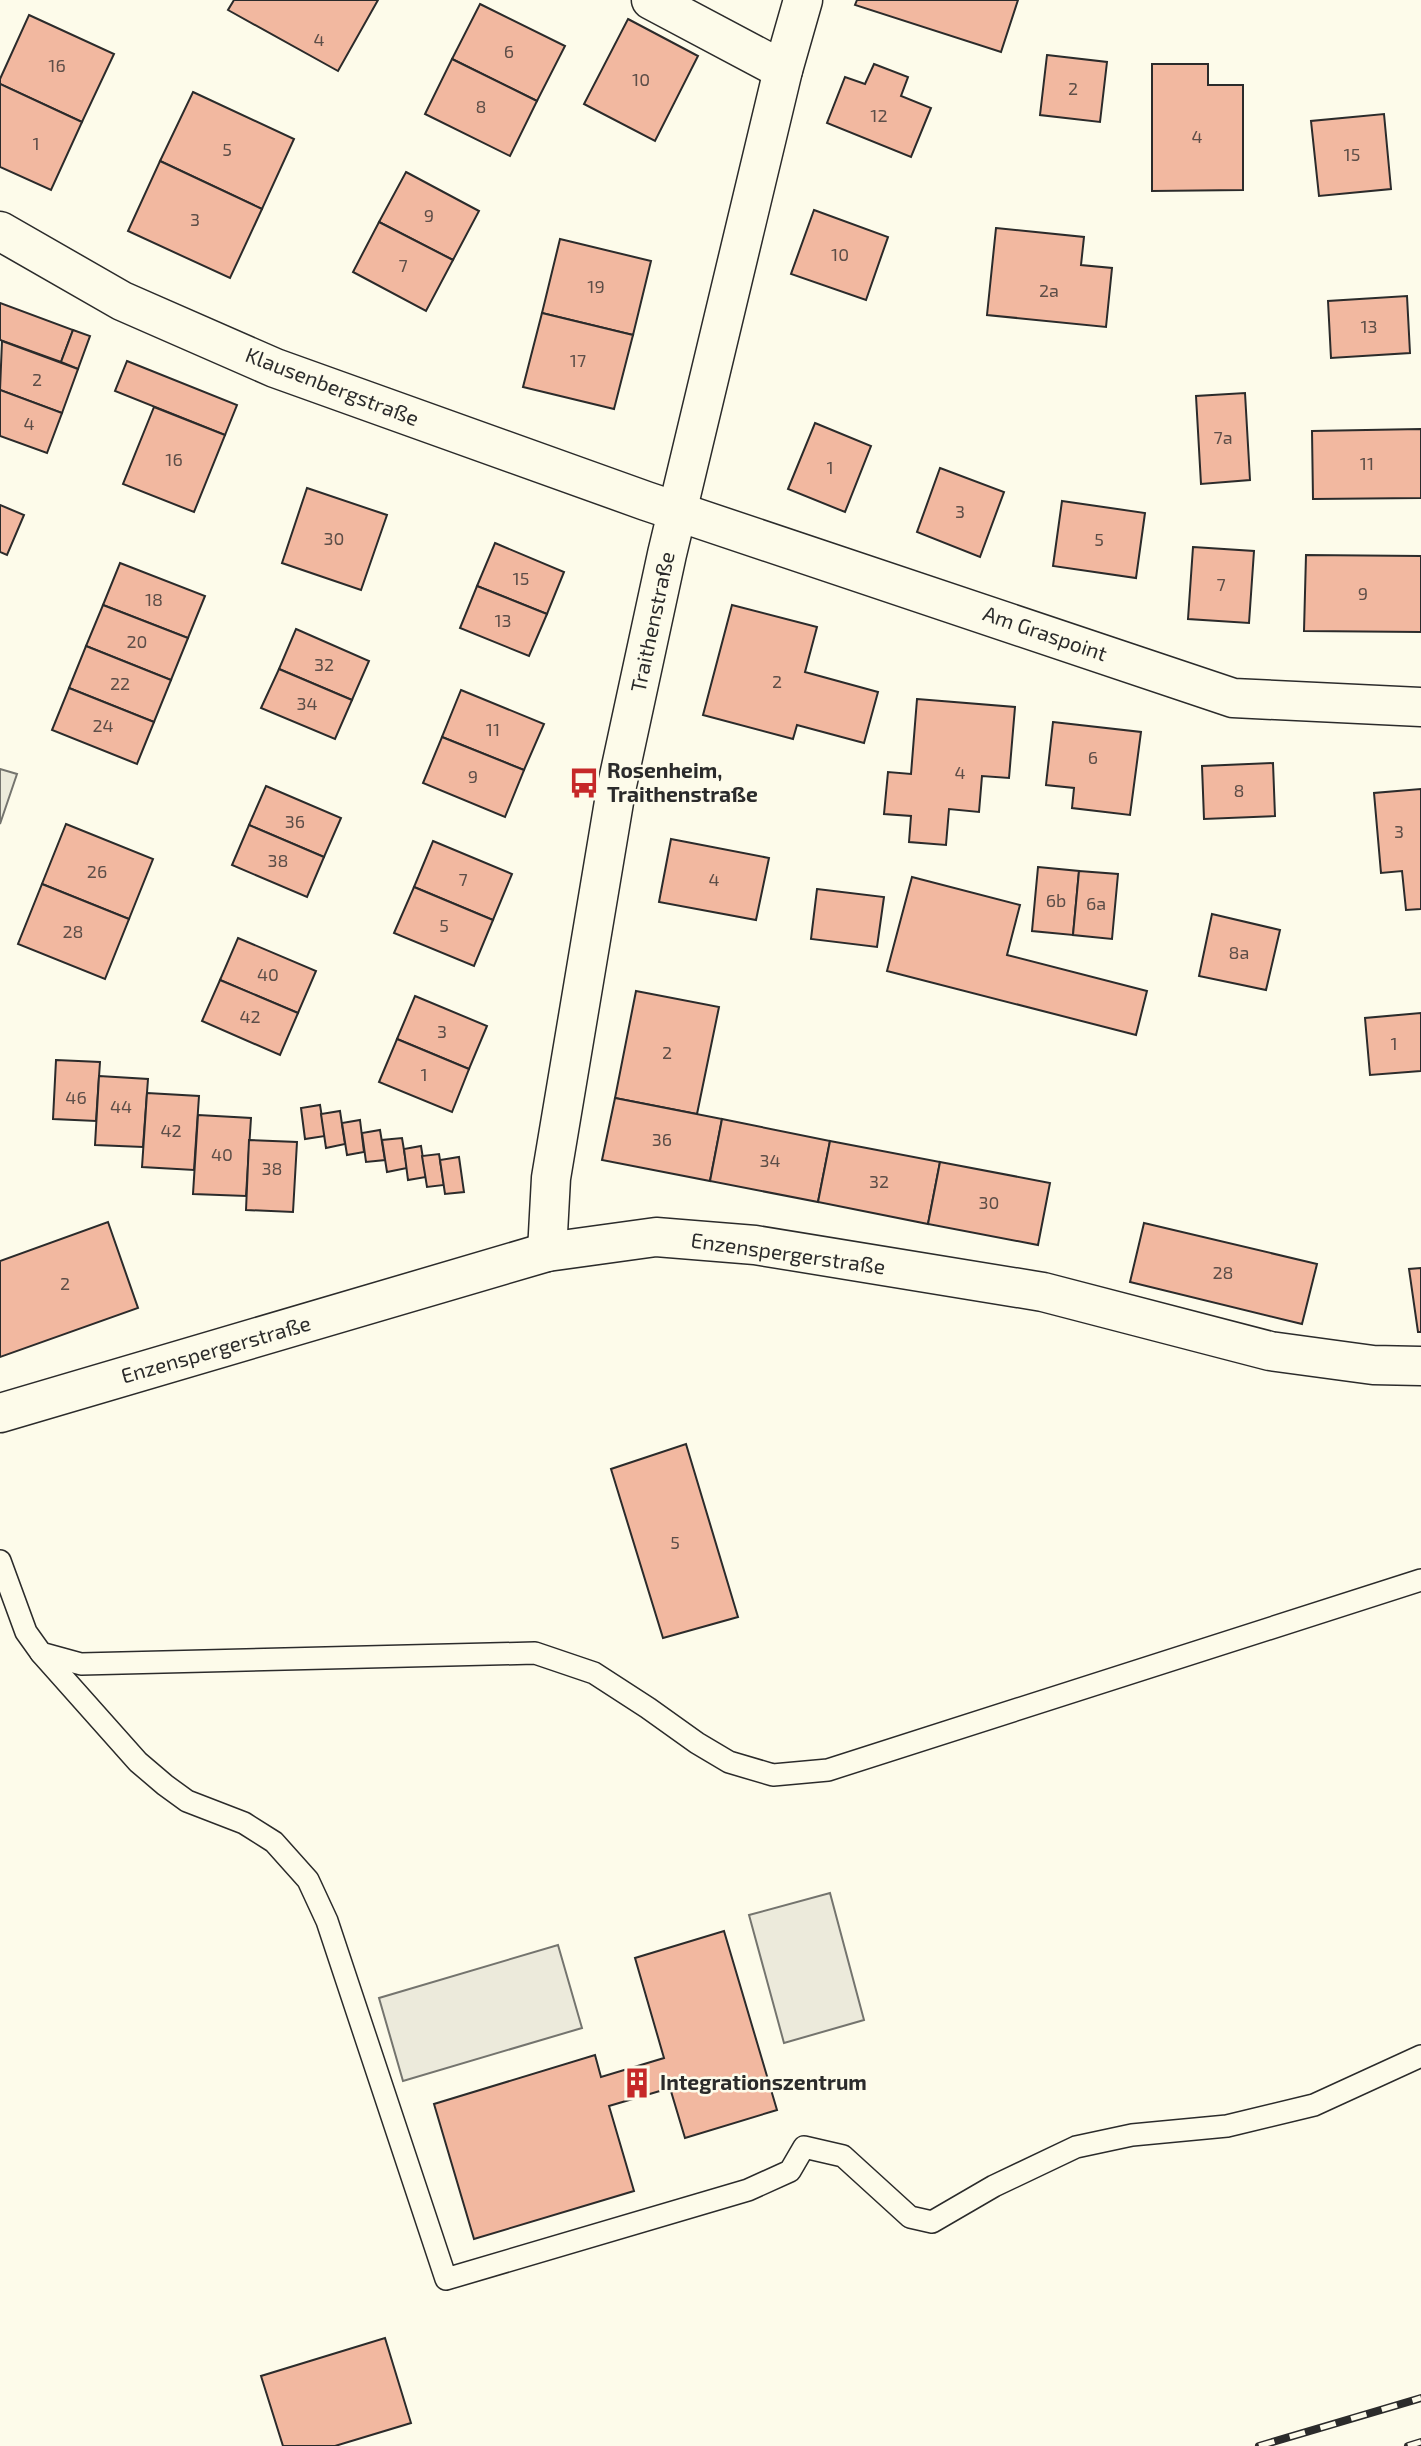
<svg xmlns="http://www.w3.org/2000/svg" width="1421" height="2446" font-family="'Exo 2',sans-serif">
  <style>
    .green { fill: #ecebdb; stroke: #74746e; stroke-width: 2 }
    .parking { fill: #eceadb; stroke: #74746e; stroke-width: 2 }
    .building { fill: #f2b8a0; stroke: #2b2b2b; stroke-width: 2 }
    .lines { fill: none; stroke-linecap: round; stroke-linejoin: round }
    .service-casing { stroke: #2b2b2b; stroke-width: 24 }
    .minor-casing { stroke: #2b2b2b; stroke-width: 41 }
    .tertiary-casing { stroke: #2b2b2b; stroke-width: 41 }
    .service { stroke: #fdfbea; stroke-width: 21 }
    .minor { stroke: #fdfbea; stroke-width: 38 }
    .tertiary { stroke: #fdfbea; stroke-width: 38 }
    .rail-casing { stroke: #2b2b2b; stroke-width: 8 }
    .rail { stroke: #fdfbea; stroke-width: 5; stroke-dasharray: 16; stroke-linecap: butt }
    .labels { text-anchor: middle; stroke-width: 5; stroke-linejoin: round; paint-order: stroke }
    .number-label { font-size: 18px; fill: #5d4e48 }
    .street-label { font-size: 21px; fill: #2b2b2b; stroke: #fdfbea }
    .poi-label { font-size: 21px; font-weight: bold; fill: #2b2b2b; stroke: #fdfbea; text-anchor: start }
  </style>
  <rect width="100%" height="100%" fill="#fdfbea"/>
  <path class="green" d="M0,769L17,774L0,824Z"/>
  <g class="parking">
    <path d="M830,1893L864,2020L784,2043L749,1915Z"/>
    <path d="M558,1945L582,2028L403,2081L379,1998Z"/>
  </g>
  <g class="building">
    <path d="M234,0H378L338,71L228,10Z"/>
    <path d="M857,0H1018L1001,52L855,5Z"/>
    <path d="M480,4L565,46L537,101L452,59Z"/>
    <path d="M29,15L114,54L82,122L0,84V79Z"/>
    <path d="M628,19L698,56L655,141L584,104Z"/>
    <path d="M1047,55L1107,62L1100,122L1040,115Z"/>
    <path d="M452,59L537,101L510,156L425,114Z"/>
    <path d="M874,64L908,77L901,96L931,108L911,157L827,123L845,77L865,84Z"/>
    <path d="M1152,64H1208V85H1243V190L1152,191Z"/>
    <path d="M0,84L82,122L51,190L0,167Z"/>
    <path d="M193,92L294,139L262,209L160,161Z"/>
    <path d="M1384,114L1391,189L1319,196L1311,121Z"/>
    <path d="M160,161L262,209L230,278L128,231Z"/>
    <path d="M406,172L479,211L453,260L379,222Z"/>
    <path d="M814,210L888,237L866,300L791,274Z"/>
    <path d="M379,222L453,260L426,311L353,272Z"/>
    <path d="M996,228L1084,237L1081,265L1112,268L1106,327L987,315Z"/>
    <path d="M560,239L651,261L633,335L542,313Z"/>
    <path d="M1407,296L1410,353L1331,358L1328,301Z"/>
    <path d="M0,303L73,330L61,362L0,340Z"/>
    <path d="M542,313L633,335L614,409L523,387Z"/>
    <path d="M73,330L90,336L78,369L61,362Z"/>
    <path d="M2,341L78,369L62,413L0,390Z"/>
    <path d="M127,361L237,405L225,435L115,391Z"/>
    <path d="M0,390L62,413L47,453L0,436Z"/>
    <path d="M1245,393L1250,480L1201,484L1196,396Z"/>
    <path d="M154,407L225,435L194,512L123,484Z"/>
    <path d="M815,423L871,446L845,512L788,489Z"/>
    <path d="M1421,429V498L1313,499L1312,431Z"/>
    <path d="M940,468L1004,492L980,557L917,532Z"/>
    <path d="M307,488L387,515L361,590L282,563Z"/>
    <path d="M1062,501L1145,513L1136,578L1053,566Z"/>
    <path d="M0,505L24,515L7,555L0,552Z"/>
    <path d="M495,543L564,572L547,614L477,586Z"/>
    <path d="M1193,547L1254,551L1249,623L1188,619Z"/>
    <path d="M1306,555L1421,556V632L1304,631Z"/>
    <path d="M120,563L205,596L188,638L103,605Z"/>
    <path d="M477,586L547,614L529,656L460,628Z"/>
    <path d="M103,605L188,638L171,680L86,646Z"/>
    <path d="M732,605L817,627L805,672L878,692L864,743L797,725L793,739L703,715Z"/>
    <path d="M296,629L369,661L352,700L279,669Z"/>
    <path d="M86,646L171,680L154,722L69,688Z"/>
    <path d="M279,669L352,700L335,739L261,708Z"/>
    <path d="M69,688L154,722L137,764L52,730Z"/>
    <path d="M461,690L544,724L524,770L442,737Z"/>
    <path d="M917,699L1015,707L1009,778L982,776L979,812L949,809L946,845L909,842L911,816L884,814L888,772L911,774Z"/>
    <path d="M1053,722L1141,732L1130,815L1072,808L1074,788L1046,785Z"/>
    <path d="M442,737L524,770L505,817L423,783Z"/>
    <path d="M1273,763L1275,816L1204,819L1202,766Z"/>
    <path d="M266,786L341,818L324,857L249,825Z"/>
    <path d="M1421,789V909L1406,910L1402,871L1381,873L1374,793Z"/>
    <path d="M66,824L153,859L129,919L42,884Z"/>
    <path d="M249,825L324,857L307,897L232,865Z"/>
    <path d="M671,839L769,858L756,920L659,902Z"/>
    <path d="M433,841L512,874L493,920L414,887Z"/>
    <path d="M1038,867L1079,871L1073,935L1032,931Z"/>
    <path d="M1079,871L1118,874L1112,939L1073,935Z"/>
    <path d="M912,877L1020,905L1007,955L1147,991L1136,1035L887,971Z"/>
    <path d="M42,884L129,919L105,979L18,944Z"/>
    <path d="M414,887L493,920L474,966L394,933Z"/>
    <path d="M817,889L884,897L877,947L811,939Z"/>
    <path d="M1212,914L1280,930L1266,990L1199,976Z"/>
    <path d="M238,938L316,971L298,1013L220,980Z"/>
    <path d="M220,980L298,1013L280,1055L202,1021Z"/>
    <path d="M636,991L719,1007L697,1114L615,1098Z"/>
    <path d="M415,996L487,1026L469,1069L397,1039Z"/>
    <path d="M1421,1013V1071L1370,1075L1365,1018Z"/>
    <path d="M397,1039L469,1069L452,1112L379,1082Z"/>
    <path d="M56,1060L100,1062L96,1121L53,1119Z"/>
    <path d="M99,1076L148,1079L143,1147L95,1145Z"/>
    <path d="M147,1093L199,1096L194,1170L142,1167Z"/>
    <path d="M615,1098L722,1119L710,1181L602,1160Z"/>
    <path d="M320,1105L325,1136L305,1139L301,1108Z"/>
    <path d="M340,1111L345,1144L326,1148L321,1114Z"/>
    <path d="M198,1115L251,1118L246,1196L193,1194Z"/>
    <path d="M722,1119L830,1141L818,1202L710,1181Z"/>
    <path d="M360,1120L364,1152L347,1155L342,1123Z"/>
    <path d="M380,1130L385,1160L366,1162L362,1133Z"/>
    <path d="M402,1138L407,1168L387,1172L382,1140Z"/>
    <path d="M249,1140L297,1142L293,1212L246,1210Z"/>
    <path d="M830,1141L940,1162L928,1224L818,1202Z"/>
    <path d="M421,1146L426,1177L408,1180L404,1149Z"/>
    <path d="M439,1154L444,1185L427,1187L422,1156Z"/>
    <path d="M459,1157L464,1192L445,1194L440,1160Z"/>
    <path d="M940,1162L1050,1183L1038,1245L928,1224Z"/>
    <path d="M108,1222L138,1308L0,1357V1261Z"/>
    <path d="M1144,1223L1317,1264L1302,1324L1130,1282Z"/>
    <path d="M1421,1268V1332H1418L1409,1269Z"/>
    <path d="M686,1444L738,1617L663,1638L611,1469Z"/>
    <path d="M724,1931L777,2110L685,2138L670,2088L609,2106L634,2191L474,2239L434,2104L595,2055L601,2077L664,2058L635,1958Z"/>
    <path d="M385,2338L411,2423L335,2446H283L261,2376Z"/>
  </g>
  <g class="lines">
    <g class="service-casing">
      <g id="service">
        <path d="M0,1561L26,1632L41,1653L81,1664L535,1653L594,1673L648,1708L697,1743L729,1762L773,1775L828,1770L1421,1580"/>
        <path d="M41,1653L138,1762L165,1785L187,1801L244,1823L274,1842L308,1880L327,1921L446,2279L748,2190L790,2171L804,2147L843,2156L910,2217L932,2222L994,2186L1076,2147L1132,2135L1227,2126L1314,2105L1421,2056"/>
      </g>
    </g>
    <g class="minor-casing">
      <g id="minor">
        <path d="M651,0L783,70"/>
        <path d="M0,231L122,301L275,368L646,501L1233,698L1421,707"/>
        <path d="M547,1252L551,1178L616,790L667,554L783,70L803,0"/>
      </g>
    </g>
    <g class="tertiary-casing">
      <path id="tertiary" d="M0,1413L547,1252L656,1237L755,1245L1043,1292L1270,1351L1373,1365L1421,1366"/>
    </g>
    <use href="#service" class="service"/>
    <use href="#minor" class="minor"/>
    <use href="#tertiary" class="tertiary"/>
    <g class="rail-casing">
      <g id="rail">
        <path d="M1259,2446L1421,2398"/>
        <path d="M1408,2446L1421,2442"/>
      </g>
    </g>
    <use href="#rail" class="rail"/>
  </g>
  <defs>
    <g id="bus-bare" transform="scale(2.415)"><path d="M-5-6H5V4H4V6H2V4H-2V6H-4V4H-5ZM-3.5-4V0h7V-4ZM-3.5 1.2v1.5H-2V1.2ZM2 1.2v1.5H3.5V1.2Z" fill="#c62828" stroke="#fdfbea" stroke-width="2.5" paint-order="stroke"/></g>
    <g id="building-bare" transform="scale(2.415)"><path d="M-4-6H4V6H1V3H-1V6H-4ZM-2.5-4.3h1.7v1.8h-1.7ZM.8-4.3h1.7v1.8H.8ZM-2.5-1h1.7V.8h-1.7ZM.8-1h1.7V.8H.8Z" fill="#c62828" stroke="#fdfbea" stroke-width="2.5" paint-order="stroke"/></g>
  </defs>
  <g fill-rule="evenodd">
    <use href="#bus-bare" x="584" y="783"/>
    <use href="#building-bare" x="637" y="2083"/>
  </g>
  <g class="labels">
    <g class="number-label">
      <text x="319" y="46">4</text>
      <text x="509" y="58">6</text>
      <text x="57" y="72">16</text>
      <text x="641" y="86">10</text>
      <text x="1073" y="95">2</text>
      <text x="481" y="113">8</text>
      <text x="879" y="122">12</text>
      <text x="1197" y="143">4</text>
      <text x="36" y="150">1</text>
      <text x="227" y="156">5</text>
      <text x="1352" y="161">15</text>
      <text x="429" y="222">9</text>
      <text x="195" y="226">3</text>
      <text x="840" y="261">10</text>
      <text x="403" y="272">7</text>
      <text x="596" y="293">19</text>
      <text x="1049" y="297">2a</text>
      <text x="1369" y="333">13</text>
      <text x="578" y="367">17</text>
      <text x="37" y="386">2</text>
      <text x="29" y="430">4</text>
      <text x="1223" y="444">7a</text>
      <text x="174" y="466">16</text>
      <text x="1367" y="470">11</text>
      <text x="830" y="474">1</text>
      <text x="960" y="518">3</text>
      <text x="334" y="545">30</text>
      <text x="1099" y="546">5</text>
      <text x="521" y="585">15</text>
      <text x="1221" y="591">7</text>
      <text x="1363" y="600">9</text>
      <text x="154" y="606">18</text>
      <text x="503" y="627">13</text>
      <text x="137" y="648">20</text>
      <text x="324" y="671">32</text>
      <text x="777" y="688">2</text>
      <text x="120" y="690">22</text>
      <text x="307" y="710">34</text>
      <text x="103" y="732">24</text>
      <text x="493" y="736">11</text>
      <text x="1093" y="764">6</text>
      <text x="960" y="779">4</text>
      <text x="473" y="783">9</text>
      <text x="1239" y="797">8</text>
      <text x="295" y="828">36</text>
      <text x="1399" y="838">3</text>
      <text x="278" y="867">38</text>
      <text x="97" y="878">26</text>
      <text x="463" y="886">7</text>
      <text x="714" y="886">4</text>
      <text x="1056" y="907">6b</text>
      <text x="1096" y="910">6a</text>
      <text x="444" y="932">5</text>
      <text x="73" y="938">28</text>
      <text x="1239" y="959">8a</text>
      <text x="268" y="981">40</text>
      <text x="250" y="1023">42</text>
      <text x="442" y="1038">3</text>
      <text x="1394" y="1050">1</text>
      <text x="667" y="1059">2</text>
      <text x="424" y="1081">1</text>
      <text x="76" y="1104">46</text>
      <text x="121" y="1113">44</text>
      <text x="171" y="1137">42</text>
      <text x="662" y="1146">36</text>
      <text x="222" y="1161">40</text>
      <text x="770" y="1167">34</text>
      <text x="272" y="1175">38</text>
      <text x="879" y="1188">32</text>
      <text x="989" y="1209">30</text>
      <text x="1223" y="1279">28</text>
      <text x="65" y="1290">2</text>
      <text x="675" y="1549">5</text>
    </g>
    <g class="street-label">
      <text transform="translate(332 387) rotate(21)" y="7">Klausenbergstraße</text>
      <text transform="translate(653 622) rotate(-78)" y="7">Traithenstraße</text>
      <text transform="translate(1045 634) rotate(19)" y="7">Am Graspoint</text>
      <text transform="translate(788 1254) rotate(8)" y="7">Enzenspergerstraße</text>
      <text transform="translate(216 1350) rotate(-16)" y="7">Enzenspergerstraße</text>
    </g>
    <g class="poi-label">
      <text x="607" y="778">Rosenheim,<tspan x="607" dy="24">Traithenstraße</tspan></text>
      <text x="660" y="2090">Integrationszentrum</text>
    </g>
  </g>
</svg>
